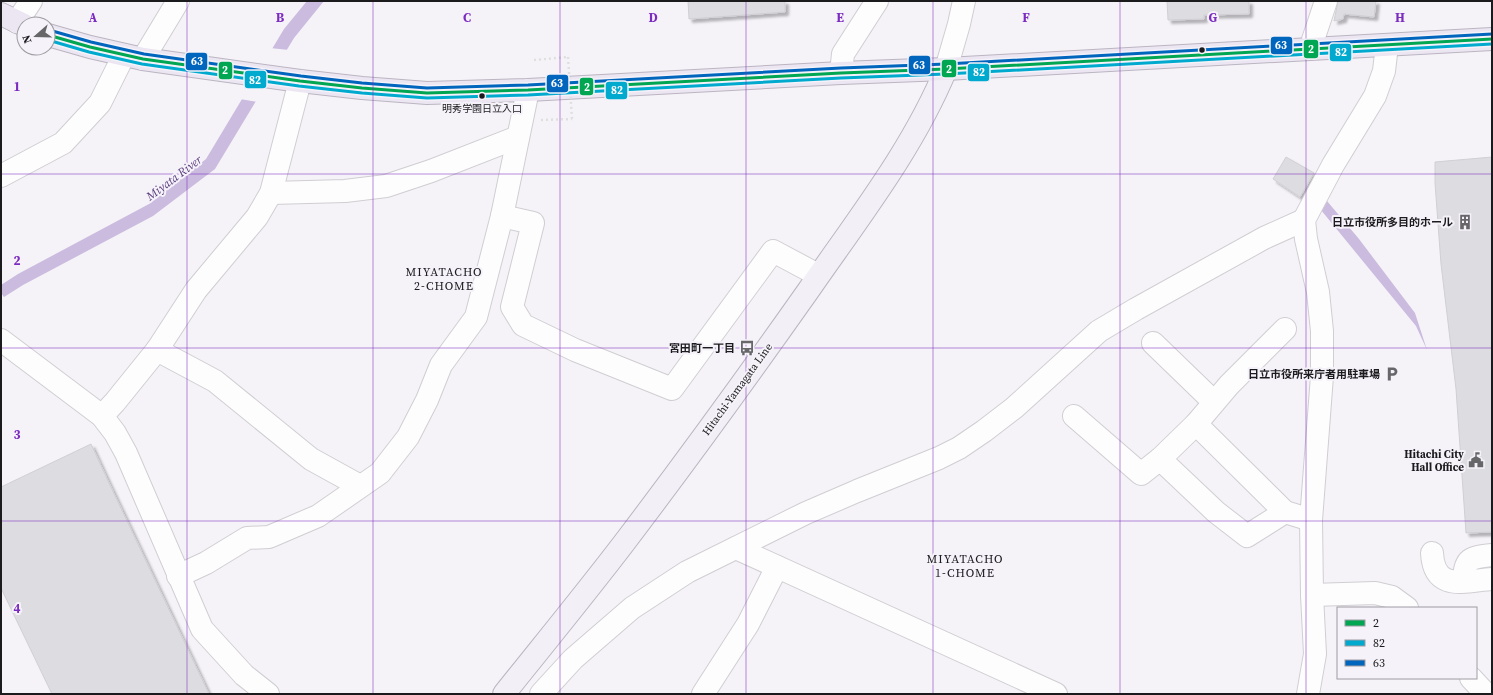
<svg xmlns="http://www.w3.org/2000/svg" width="1493" height="695" font-family="'Source Serif 4','Noto Sans JP',serif">
  <style>
    .water { fill: #cabbdf }
    .pier { fill: #f5f3f8 }
    .building { fill: #dddce0; stroke: #d0cfd3; filter: url(#shadow) }
    .lines { fill: none; stroke-linecap: round; stroke-linejoin: round }
    .minor-casing { stroke: #d0ced2; stroke-width: 24 }
    .major-casing { stroke: #bbb5c2; stroke-width: 24 }
    .highway-casing { stroke: #bbb5c2; stroke-width: 24 }
    .path { stroke: #dfdfdf; stroke-width: 2.5; stroke-dasharray: 2 3; stroke-linecap: butt }
    .minor { stroke: #fefdfe; stroke-width: 22 }
    .major { stroke: #f2f0f6; stroke-width: 22 }
    .highway { stroke: #ebe6f1; stroke-width: 22 }
    .path-bridge { stroke: #dfdfdf; stroke-width: 2.5; stroke-dasharray: 2 3; stroke-linecap: butt }
    .bus-1-casing { stroke: #f5f2f9; stroke-width: 6 }
    .bus-2-casing { stroke: #f5f2f9; stroke-width: 6 }
    .bus-3-casing { stroke: #f5f2f9; stroke-width: 6 }
    .bus-1 { stroke: #00a651; stroke-width: 3 }
    .bus-2 { stroke: #00a9ce; stroke-width: 3 }
    .bus-3 { stroke: #0065bd; stroke-width: 3 }
    .grid { fill: none; stroke: #7b2cbf; stroke-width: 1; stroke-opacity: 0.55 }
    .bus-dot { fill: #1b1a1c; stroke: #f5f2f9; stroke-width: 1.5 }
    .labels { text-anchor: middle; stroke-width: 4; stroke-linejoin: round; paint-order: stroke }
    .bus-label { font-size: 10px; fill: #1b1a1c; stroke: #f5f2f9 }
    .poi-label { font-size: 11px; font-weight: bold; fill: #1b1a1c; stroke: #f5f2f9; text-anchor: end }
    .street-label { font-size: 11px; fill: #1b1a1c; stroke: #f5f2f9 }
    .water-label { font-size: 12px; font-style: italic; fill: #5b3f7d; stroke: #f5f2f9 }
    .neighbourhood-label { font-size: 12px; letter-spacing: 1px; fill: #1b1a1c; stroke: #f5f2f9 }
    .grid-label { font-size: 13px; text-anchor: middle; font-weight: bold; fill: #7b2cbf; stroke: #f5f2f9; stroke-width: 4; stroke-linejoin: round; paint-order: stroke }
    .line-badge { stroke: #f5f2f9; stroke-width: 1.5 }
    .badge-label { font-size: 11px; text-anchor: middle; font-weight: bold; fill: #fff }
  </style>
  <defs>
    <filter id="shadow"><feDropShadow dx="3.5" dy="3.5" stdDeviation="1" flood-color="#0004"/></filter>
  </defs>
  <rect width="100%" height="100%" fill="#f5f3f8"/>
  <g class="water">
    <path d="M307,1H324L294,38L215,169L153,216L23,285L4,297L1,293V285L18,274L149,204L206,159L284,29Z"/>
    <path d="M1327,201L1359,239L1415,313L1427,350L1416,326L1321,210Z"/>
  </g>
  <path class="pier" d="M270,48L289,50L258,102L240,99Z"/>
  <g class="building">
    <path d="M688,1H785V12L689,19Z"/>
    <path d="M1167,1H1249V14L1204,15V19L1168,20Z"/>
    <path d="M1338,1H1376L1374,17L1344,14L1343,19L1334,21Z"/>
    <path d="M1286,157L1314,173L1300,197L1273,179Z"/>
    <path d="M1492,157V532L1466,533L1456,389L1441,264L1435,183V162Z"/>
    <path d="M91,444L109,483L209,694H52L1,588V487Z"/>
  </g>
  <g class="lines">
    <g class="minor-casing">
      <g id="minor">
        <path d="M17,22L31,1"/>
        <path d="M1310,49L1326,1"/>
        <path d="M143,59L178,1"/>
        <path d="M946,69L959,24L964,1"/>
        <path d="M841,73L843,54L877,1"/>
        <path d="M1,176L63,143L100,103L124,55"/>
        <path d="M271,193L345,191L386,186L431,171L518,137"/>
        <path d="M502,216L533,223L512,307L523,325L575,350L672,389L773,251L818,275"/>
        <path d="M1285,329L1229,385L1196,424L1285,512L1311,520"/>
        <path d="M1,340L102,416L115,433L126,453L202,629L244,675L268,694"/>
        <path d="M1153,343L1214,402"/>
        <path d="M157,350L215,381L311,459L360,486"/>
        <path d="M102,416L115,402L157,350L196,290L257,217L271,193L300,81"/>
        <path d="M1074,416L1141,474L1160,459"/>
        <path d="M1196,424L1160,459L1216,512L1247,536L1285,512"/>
        <path d="M736,548L1056,694"/>
        <path d="M1432,553C1434,592 1464,581 1492,579"/>
        <path d="M178,576L206,563L247,538L269,537L318,516L380,473L408,437L427,400L441,365L476,317L502,216L528,90"/>
        <path d="M1464,581C1464,558 1471,557 1492,555"/>
        <path d="M1312,595L1375,593L1392,597L1407,608"/>
        <path d="M1471,678L1486,694"/>
        <path d="M541,694L573,659L632,608L687,572L806,513L857,491L939,458L959,448L984,431L1014,408L1099,331L1136,309L1264,238L1304,220"/>
        <path d="M703,694L748,624L777,567"/>
        <path d="M1308,694L1315,654L1312,595L1311,520L1322,376V331L1318,292L1306,239L1304,220L1333,165L1375,96L1384,71L1387,45"/>
      </g>
    </g>
    <g class="major-casing">
      <path id="major" d="M504,694C544,644 585,594 624,543C687,460 748,376 808,291C857,220 913,149 946,69"/>
    </g>
    <g class="highway-casing">
      <g id="highway">
        <path d="M1,14L24,25"/>
        <path d="M48,35L90,47L143,59L300,81L362,88L427,93L528,90L841,73L946,69L1492,39"/>
      </g>
    </g>
    <g class="path">
      <path d="M534,60L568,57"/>
      <path d="M541,120L572,119"/>
    </g>
    <use href="#minor" class="minor"/>
    <use href="#major" class="major"/>
    <use href="#highway" class="highway"/>
    <path class="path-bridge" d="M568,57L572,119"/>
    <g class="bus-1-casing">
      <path id="bus-1" d="M48,35L90,47L143,59L300,81L362,88L427,93L528,90L841,73L946,69L1492,39"/>
    </g>
    <g class="bus-2-casing">
      <path id="bus-2" d="M48,40L89,52L142,64L299,86L362,93L427,98L528,95L841,78L946,74L1492,44"/>
    </g>
    <g class="bus-3-casing">
      <path id="bus-3" d="M49,30L91,42L144,54L301,76L362,83L427,88L528,85L841,68L946,64L1492,34"/>
    </g>
    <use href="#bus-1" class="bus-1"/>
    <use href="#bus-2" class="bus-2"/>
    <use href="#bus-3" class="bus-3"/>
  </g>
  <path class="grid" d="M187,1V694M373,1V694M560,1V694M746,1V694M933,1V694M1120,1V694M1306,1V694M1,174H1492M1,348H1492M1,521H1492"/>
  <defs>
    <g id="building-bare" transform="scale(1.2)"><path d="M-4-6H4V6H1V3H-1V6H-4ZM-2.5-4.3h1.7v1.8h-1.7ZM.8-4.3h1.7v1.8H.8ZM-2.5-1h1.7V.8h-1.7ZM.8-1h1.7V.8H.8Z" fill="#676669" stroke="#f5f2f9" stroke-width="2.5" paint-order="stroke"/></g>
    <g id="bus-bare" transform="scale(1.2)"><path d="M-5-6H5V4H4V6H2V4H-2V6H-4V4H-5ZM-3.5-4V0h7V-4ZM-3.5 1.2v1.5H-2V1.2ZM2 1.2v1.5H3.5V1.2Z" fill="#676669" stroke="#f5f2f9" stroke-width="2.5" paint-order="stroke"/></g>
    <g id="parking-bare" transform="scale(1.2)"><path d="M-3.5-5.5H1a3.5 3.5 0 0 1 0 7H-1V5.5H-3.5ZM-1-3.4V-.6H.8a1.4 1.4 0 0 0 0-2.8Z" fill="#676669" stroke="#f5f2f9" stroke-width="2.5" paint-order="stroke"/></g>
    <g id="civic-bare" transform="scale(1.2)"><path d="M-.6-6.5H3V-4.5H.6V-3L4-1V1h2V6H-6V1h2V-1L-.6-3ZM-1.2 2.5V6h2.4V2.5Z" fill="#676669" stroke="#f5f2f9" stroke-width="2.5" paint-order="stroke"/></g>
  </defs>
  <g fill-rule="evenodd">
    <use href="#building-bare" x="1465" y="222"/>
    <use href="#bus-bare" x="747" y="348"/>
    <use href="#parking-bare" x="1392" y="374"/>
    <use href="#civic-bare" x="1476" y="460"/>
  </g>
  <g class="bus-dot">
    <circle cx="1202" cy="50" r="3.5"/>
    <circle cx="482" cy="96" r="3.5"/>
  </g>
  <g class="labels">
    <g class="bus-label">
      <text x="482" y="112">明秀学園日立入口</text>
    </g>
    <g class="poi-label">
      <text x="1453" y="226">日立市役所多目的ホール</text>
      <text x="735" y="352">宮田町一丁目</text>
      <text x="1380" y="378">日立市役所来庁者用駐車場</text>
      <text x="1464" y="458">Hitachi City<tspan x="1464" dy="13">Hall Office</tspan></text>
    </g>
    <g class="street-label">
      <text transform="translate(737 389) rotate(-54)" y="4">Hitachi-Yamagata Line</text>
    </g>
    <g class="water-label">
      <text transform="translate(174 178) rotate(-37)" y="4">Miyata River</text>
    </g>
    <g class="neighbourhood-label">
      <text x="444" y="276">MIYATACHO<tspan x="444" dy="14">2-CHOME</tspan></text>
      <text x="965" y="563">MIYATACHO<tspan x="965" dy="14">1-CHOME</tspan></text>
    </g>
  </g>
  <g class="grid-label">
    <text x="93" y="22">A</text>
    <text x="280" y="22">B</text>
    <text x="467" y="22">C</text>
    <text x="653" y="22">D</text>
    <text x="840" y="22">E</text>
    <text x="1026" y="22">F</text>
    <text x="1213" y="22">G</text>
    <text x="1400" y="22">H</text>
    <text x="17" y="91">1</text>
    <text x="17" y="265">2</text>
    <text x="17" y="439">3</text>
    <text x="17" y="613">4</text>
  </g>
  <g class="line-badge">
    <rect x="1270" y="36" width="23" height="19" rx="4" fill="#0065bd"/>
    <rect x="1303" y="39" width="16" height="20" rx="4" fill="#00a651"/>
    <rect x="1329" y="43" width="23" height="19" rx="4" fill="#00a9ce"/>
    <rect x="185" y="52" width="23" height="19" rx="4" fill="#0065bd"/>
    <rect x="908" y="55" width="23" height="20" rx="4" fill="#0065bd"/>
    <rect x="941" y="59" width="16" height="19" rx="4" fill="#00a651"/>
    <rect x="218" y="61" width="15" height="19" rx="4" fill="#00a651"/>
    <rect x="967" y="63" width="23" height="19" rx="4" fill="#00a9ce"/>
    <rect x="244" y="70" width="23" height="19" rx="4" fill="#00a9ce"/>
    <rect x="546" y="74" width="23" height="19" rx="4" fill="#0065bd"/>
    <rect x="579" y="77" width="15" height="19" rx="4" fill="#00a651"/>
    <rect x="605" y="81" width="23" height="19" rx="4" fill="#00a9ce"/>
  </g>
  <g class="badge-label">
    <text x="1281" y="49">63</text>
    <text x="1311" y="53">2</text>
    <text x="1341" y="56">82</text>
    <text x="197" y="65">63</text>
    <text x="919" y="69">63</text>
    <text x="949" y="73">2</text>
    <text x="225" y="74">2</text>
    <text x="979" y="76">82</text>
    <text x="255" y="84">82</text>
    <text x="557" y="87">63</text>
    <text x="587" y="91">2</text>
    <text x="617" y="94">82</text>
  </g>
  <rect width="1493" height="695" fill="none" stroke="#1b1a1c" stroke-width="4"/>
  <rect x="1337" y="607" width="140" height="72" fill="#f5f2f9" stroke="#9e9ca1"/>
  <rect x="1345" y="620" width="20" height="6" fill="#00a651" stroke="#9e9ca1"/>
  <text x="1373" y="627" font-size="12" fill="#1b1a1c">2</text>
  <rect x="1345" y="640" width="20" height="6" fill="#00a9ce" stroke="#9e9ca1"/>
  <text x="1373" y="647" font-size="12" fill="#1b1a1c">82</text>
  <rect x="1345" y="660" width="20" height="6" fill="#0065bd" stroke="#9e9ca1"/>
  <text x="1373" y="667" font-size="12" fill="#1b1a1c">63</text>
  <g transform="translate(36 36) rotate(250)"><circle r="19" fill="#f5f2f9" stroke="#9e9ca1"/>
  <path d="M0-3L7 15L0 10L-7 15Z" fill="#676669"/>
  <text y="-6" font-size="11" font-weight="bold" text-anchor="middle" fill="#1b1a1c">N</text>
  </g>
</svg>
